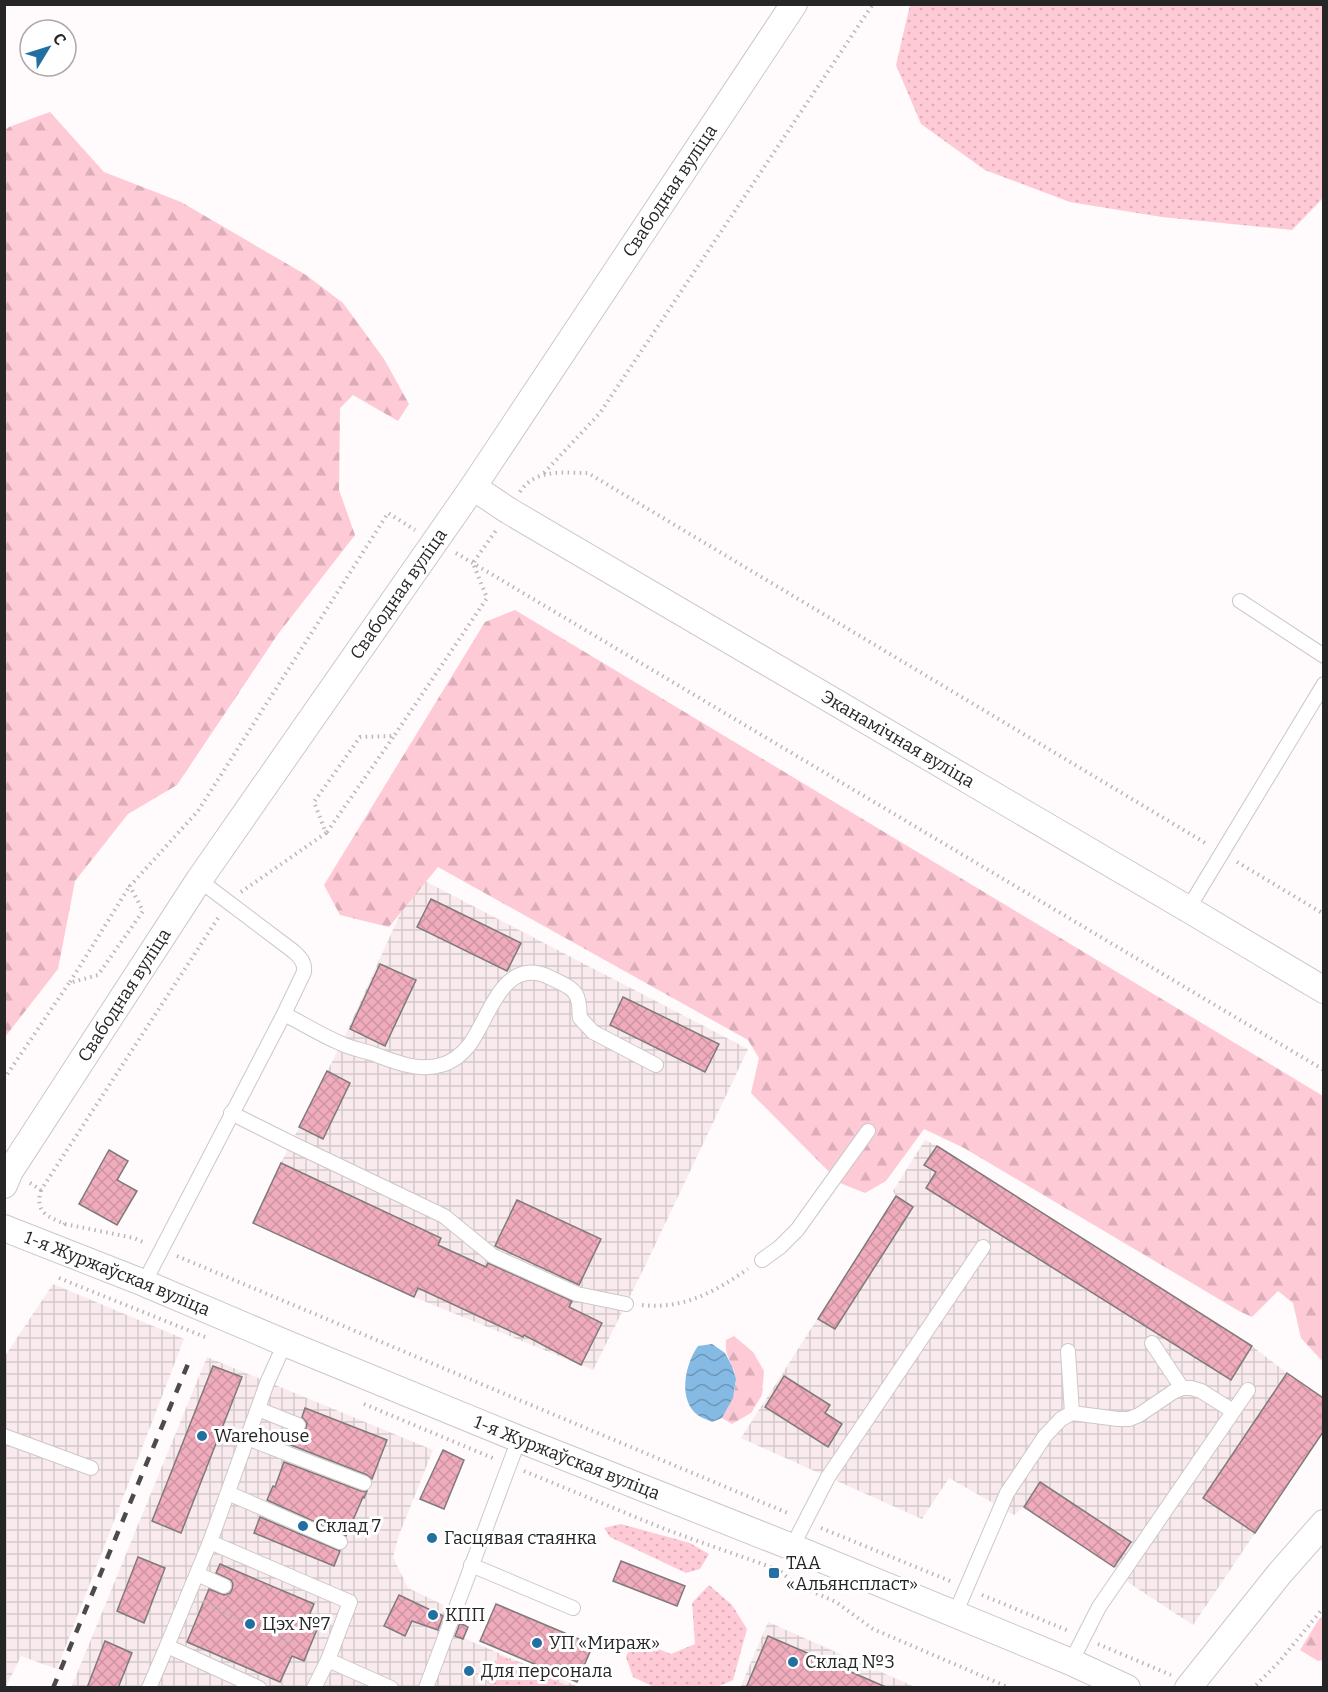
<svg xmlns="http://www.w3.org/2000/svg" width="1328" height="1692" font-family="Bitter,serif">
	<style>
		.industrial { fill: url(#industrial-grid) }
		.grass { fill: url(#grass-dots) }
		.forest { fill: url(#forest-firs) }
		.water { fill: url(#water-waves) }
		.building { fill: url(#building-cross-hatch); stroke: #7f7a7b; stroke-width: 1.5 }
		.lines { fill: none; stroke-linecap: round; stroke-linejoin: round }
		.service-casing { stroke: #cdc8c9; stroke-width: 16 }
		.minor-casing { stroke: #cdc8c9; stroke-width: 28 }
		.path { stroke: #bbb7b8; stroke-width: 4; stroke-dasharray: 1.5 4.5; stroke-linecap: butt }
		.service { stroke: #fff; stroke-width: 14 }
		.minor { stroke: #fff; stroke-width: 26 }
		.rail { stroke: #4c4a4a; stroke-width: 4.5; stroke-dasharray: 10 10; stroke-linecap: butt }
		.poi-dot { fill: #226fa1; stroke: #fff; stroke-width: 2 }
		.labels { text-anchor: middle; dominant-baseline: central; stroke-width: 6; stroke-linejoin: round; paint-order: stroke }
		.street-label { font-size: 18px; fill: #272626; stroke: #fff }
		.poi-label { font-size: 18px; fill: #272626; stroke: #fff; text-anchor: start }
	</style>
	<defs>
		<pattern id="industrial-grid" width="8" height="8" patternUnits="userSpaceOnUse" patternTransform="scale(1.5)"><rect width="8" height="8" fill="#f8eaed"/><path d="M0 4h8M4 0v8" fill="none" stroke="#d5c9cb"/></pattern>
		<pattern id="grass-dots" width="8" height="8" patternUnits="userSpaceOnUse" patternTransform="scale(1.5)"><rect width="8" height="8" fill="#fecad6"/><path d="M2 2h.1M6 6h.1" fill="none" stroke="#daadb8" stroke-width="1.8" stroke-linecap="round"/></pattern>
		<pattern id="forest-firs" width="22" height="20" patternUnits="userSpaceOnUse" patternTransform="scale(1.5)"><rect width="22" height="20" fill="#fecad6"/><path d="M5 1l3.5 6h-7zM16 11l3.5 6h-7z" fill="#daadb8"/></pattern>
		<pattern id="water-waves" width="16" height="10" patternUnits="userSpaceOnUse" patternTransform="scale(1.5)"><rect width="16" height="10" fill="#84bae3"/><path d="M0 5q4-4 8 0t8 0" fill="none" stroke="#6c97b8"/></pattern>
		<pattern id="building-cross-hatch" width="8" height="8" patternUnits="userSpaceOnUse" patternTransform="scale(1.5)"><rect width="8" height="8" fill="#f0acbc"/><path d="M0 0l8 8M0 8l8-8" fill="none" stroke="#ce94a1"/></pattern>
	</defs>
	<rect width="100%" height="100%" fill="#fffafb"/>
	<g class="industrial">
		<path d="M417 877 748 1049 645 1266 593 1370 414 1297 253 1223 281 1163 341 1044Z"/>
		<path d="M925 1140 937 1146 1252 1346 1287 1373 1323 1398V1432L1193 1625 1132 1585 1116 1573 1114 1566 1024 1507 1014 1515 949 1478 922 1519 741 1438 896 1196 893 1191Z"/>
		<path d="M53 1284 184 1339 57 1669 21 1656 6 1687 5 1688V1356Z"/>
		<path d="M207 1357 433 1450 399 1535 393 1557 408 1588 469 1617 461 1637 579 1687 71 1688Z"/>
		<path d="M768 1622 915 1687 740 1688Z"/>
	</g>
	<g class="grass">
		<path d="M910 5H1323V198L1292 230 1162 217 1070 202 985 170 921 124 896 65Z"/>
		<path d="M621 1524 690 1543 709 1554 700 1569 686 1573 610 1537 604 1528Z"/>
		<path d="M709 1585 732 1605 747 1629 733 1680 717 1687 656 1688 633 1677 626 1657 633 1639 671 1654 695 1644 692 1603Z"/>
		<path d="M499 1655 570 1687 496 1688 487 1683Z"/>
	</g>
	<g class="forest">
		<path d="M50 112 104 172 181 202 306 275 343 303 384 359 409 404 398 421 353 395 340 408 339 490 355 535 278 634 177 785 128 814 75 881 58 969 5 1037 4 131 9 127Z"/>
		<path d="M515 610 1323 1096V1362L1301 1338 1293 1303 1278 1291 1252 1317 1239 1311 964 1148 924 1129 886 1181 865 1193 840 1183 751 1093 759 1058 748 1040 438 867 389 927 340 915 324 885 485 622Z"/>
		<path d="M734 1336 753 1352 764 1371 762 1395 751 1413 732 1424 722 1418C731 1402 740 1387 733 1368 728 1356 725 1354 726 1340Z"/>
		<path d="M1323 1616V1660L1318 1661 1300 1650 1319 1619Z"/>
	</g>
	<path class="water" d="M712 1344 725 1353 732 1366 736 1379 733 1398 722 1418 712 1422C708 1420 702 1418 699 1416 677 1401 685 1364 698 1346Z"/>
	<g class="building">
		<path d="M431 899 521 943 507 971 417 927Z"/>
		<path d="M380 964 416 980 385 1046 350 1029Z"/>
		<path d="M623 997 719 1044 705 1072 610 1025Z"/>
		<path d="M327 1071 350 1083 323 1139 299 1127Z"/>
		<path d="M937 1146 1252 1346 1231 1380 926 1188 936 1172 924 1165Z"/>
		<path d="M109 1150 128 1161 117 1180 137 1191 117 1225 79 1204Z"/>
		<path d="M281 1163 441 1238 438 1245 486 1267 488 1263 572 1301 569 1307 602 1323 581 1365 524 1335 523 1337 418 1288 414 1297 253 1223Z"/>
		<path d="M896 1196 913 1207 835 1329 818 1319Z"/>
		<path d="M517 1200 601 1239 579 1285 495 1246Z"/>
		<path d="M213 1366 242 1377 181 1533 152 1521Z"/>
		<path d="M1287 1373 1323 1398V1432L1255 1533 1203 1498Z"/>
		<path d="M784 1376 830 1405 825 1413 842 1424 828 1447 765 1407Z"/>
		<path d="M305 1408 387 1440 372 1479 367 1475 291 1445 295 1434 303 1432 306 1429 307 1423 302 1417Z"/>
		<path d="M443 1450 464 1460 444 1509 420 1499Z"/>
		<path d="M284 1462 361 1491H367L364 1498 363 1497 346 1536 267 1500 273 1486 275 1487Z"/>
		<path d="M1040 1482 1131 1542 1114 1567 1024 1507Z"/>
		<path d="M260 1517 340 1551 334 1566 254 1533Z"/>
		<path d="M138 1557 165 1568 144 1623 117 1611Z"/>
		<path d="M621 1561 685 1586 677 1606 613 1581Z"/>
		<path d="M220 1564 314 1604 306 1623 318 1627 304 1661 292 1656 280 1682 187 1642 209 1589 224 1595 230 1593 232 1589 233 1584 231 1580 216 1573Z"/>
		<path d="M399 1595 443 1616 438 1630 412 1621 405 1636 384 1626Z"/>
		<path d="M496 1604 593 1645 577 1682 480 1641Z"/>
		<path d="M460 1623 468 1627 463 1639 455 1636Z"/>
		<path d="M768 1636 888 1688H746Z"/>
		<path d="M105 1641 132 1653 118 1688H87Z"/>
	</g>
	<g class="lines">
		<defs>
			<g id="service">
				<path d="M1240 601 1324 656"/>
				<path d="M199 880 293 951C300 957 305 962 304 972L284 1014"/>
				<path d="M1188 909 1324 684"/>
				<path d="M231 1113 291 1143 444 1216 493 1256 577 1294 626 1304"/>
				<path d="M762 1260 780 1247 797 1230 868 1131"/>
				<path d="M144 1283 284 1014C302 1023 321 1035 340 1043 350 1048 361 1050 371 1053 393 1061 417 1072 441 1065 453 1062 463 1053 470 1044 490 1016 504 954 551 978 561 983 576 988 578 1000 580 1006 579 1012 580 1018L593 1032 656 1065"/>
				<path d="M1152 1343 1182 1388"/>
				<path d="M1068 1351 1072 1413"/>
				<path d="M258 1409 298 1425"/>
				<path d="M4 1436 91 1468"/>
				<path d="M247 1438 364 1483"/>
				<path d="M228 1493 340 1542"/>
				<path d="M210 1542 350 1602 328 1660 314 1688"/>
				<path d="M792 1547 828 1477 983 1247"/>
				<path d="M471 1565 573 1608"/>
				<path d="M197 1574 224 1586"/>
				<path d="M955 1614 1007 1493 1045 1436 1061 1419 1072 1413 1118 1419H1129L1139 1415 1173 1392 1182 1388H1191L1201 1391 1233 1411"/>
				<path d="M328 1660 391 1688"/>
				<path d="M1071 1662 1099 1607 1248 1390"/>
				<path d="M149 1688 167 1646"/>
				<path d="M259 1688 167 1646 210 1542 267 1383 285 1343"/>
				<path d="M426 1688 519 1439"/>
			</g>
			<g id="minor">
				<path id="s1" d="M473 487 509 511 1188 909 1324 990"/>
				<path id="s2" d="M4 1185 10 1171 199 880 473 487 794 4"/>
				<path id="s3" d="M4 1228 144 1283 285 1343 519 1439 792 1547 1071 1662 1127 1688"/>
				<path d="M1188 1688 1280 1573 1324 1523"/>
			</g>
		</defs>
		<use href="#service" class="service-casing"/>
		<use href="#minor" class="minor-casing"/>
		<g class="path">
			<path d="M544 473 600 413 873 4"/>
			<path d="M520 492C535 468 564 473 588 473L1207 844"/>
			<path d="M456 553 1324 1070"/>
			<path d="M327 832 394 736"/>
			<path d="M1237 862 1324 914"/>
			<path d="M241 892 326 833 314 802 360 737 394 736 487 598 473 563 497 529"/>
			<path d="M70 982 129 887"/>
			<path d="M4 1079 69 983 98 975 143 911 130 886 198 811 388 513 415 530"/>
			<path d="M30 1183 41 1190 220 915"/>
			<path d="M41 1190C35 1212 46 1216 65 1224L64 1225"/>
			<path d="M65 1224 134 1238 145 1243"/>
			<path d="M177 1256 790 1514"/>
			<path d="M59 1278 205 1337"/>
			<path d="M642 1305C683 1310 716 1291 748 1269"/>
			<path d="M364 1404 495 1459"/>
			<path d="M524 1471 667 1530 779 1570 795 1584 836 1602 873 1629 1010 1688"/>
			<path d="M821 1528 950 1581"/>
			<path d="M982 1595 1069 1631"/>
			<path d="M203 1601 252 1626 294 1644"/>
			<path d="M1098 1644 1171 1675"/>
			<path d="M1251 1688 1256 1685 1279 1662 1324 1607"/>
		</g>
		<use href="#service" class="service"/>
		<use href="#minor" class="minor"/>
		<path class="rail" d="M53 1688 188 1364"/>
	</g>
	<g class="poi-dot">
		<circle cx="202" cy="1436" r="6"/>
		<circle cx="303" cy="1526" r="6"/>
		<circle cx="432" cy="1538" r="6"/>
		<rect x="768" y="1567" width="12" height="12" rx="3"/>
		<circle cx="433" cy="1615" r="6"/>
		<circle cx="250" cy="1624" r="6"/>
		<circle cx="537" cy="1643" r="6"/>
		<circle cx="793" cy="1662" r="6"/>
		<circle cx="469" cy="1671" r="6"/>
	</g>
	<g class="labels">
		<g class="street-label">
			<text stroke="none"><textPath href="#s2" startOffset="1197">Свабодная вуліца</textPath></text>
			<text stroke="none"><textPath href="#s2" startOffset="711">Свабодная вуліца</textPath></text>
			<text stroke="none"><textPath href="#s1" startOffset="494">Эканамічная вуліца</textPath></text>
			<text stroke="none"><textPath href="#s2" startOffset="225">Свабодная вуліца</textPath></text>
			<text stroke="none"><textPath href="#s3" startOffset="122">1-я Журжаўская вуліца</textPath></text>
			<text stroke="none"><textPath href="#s3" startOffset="608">1-я Журжаўская вуліца</textPath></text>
		</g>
		<g class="poi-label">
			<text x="214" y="1436">Warehouse</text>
			<text x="315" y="1526">Склад 7</text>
			<text x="444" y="1538">Гасцявая стаянка</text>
			<text x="786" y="1563">ТАА<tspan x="786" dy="21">«Альянспласт»</tspan></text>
			<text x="445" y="1615">КПП</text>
			<text x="262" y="1624">Цэх №7</text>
			<text x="549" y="1643">УП «Мираж»</text>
			<text x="805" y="1662">Склад №3</text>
			<text x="481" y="1671">Для персонала</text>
		</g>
	</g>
	<rect width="1328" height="1692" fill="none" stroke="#272626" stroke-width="12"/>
	<g transform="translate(48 48) rotate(52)"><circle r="28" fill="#ffffff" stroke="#a9a8a8" stroke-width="1.5"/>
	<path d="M0-4.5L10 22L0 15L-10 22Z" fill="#226fa1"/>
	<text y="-9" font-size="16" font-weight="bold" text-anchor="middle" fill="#272626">С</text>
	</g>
</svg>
